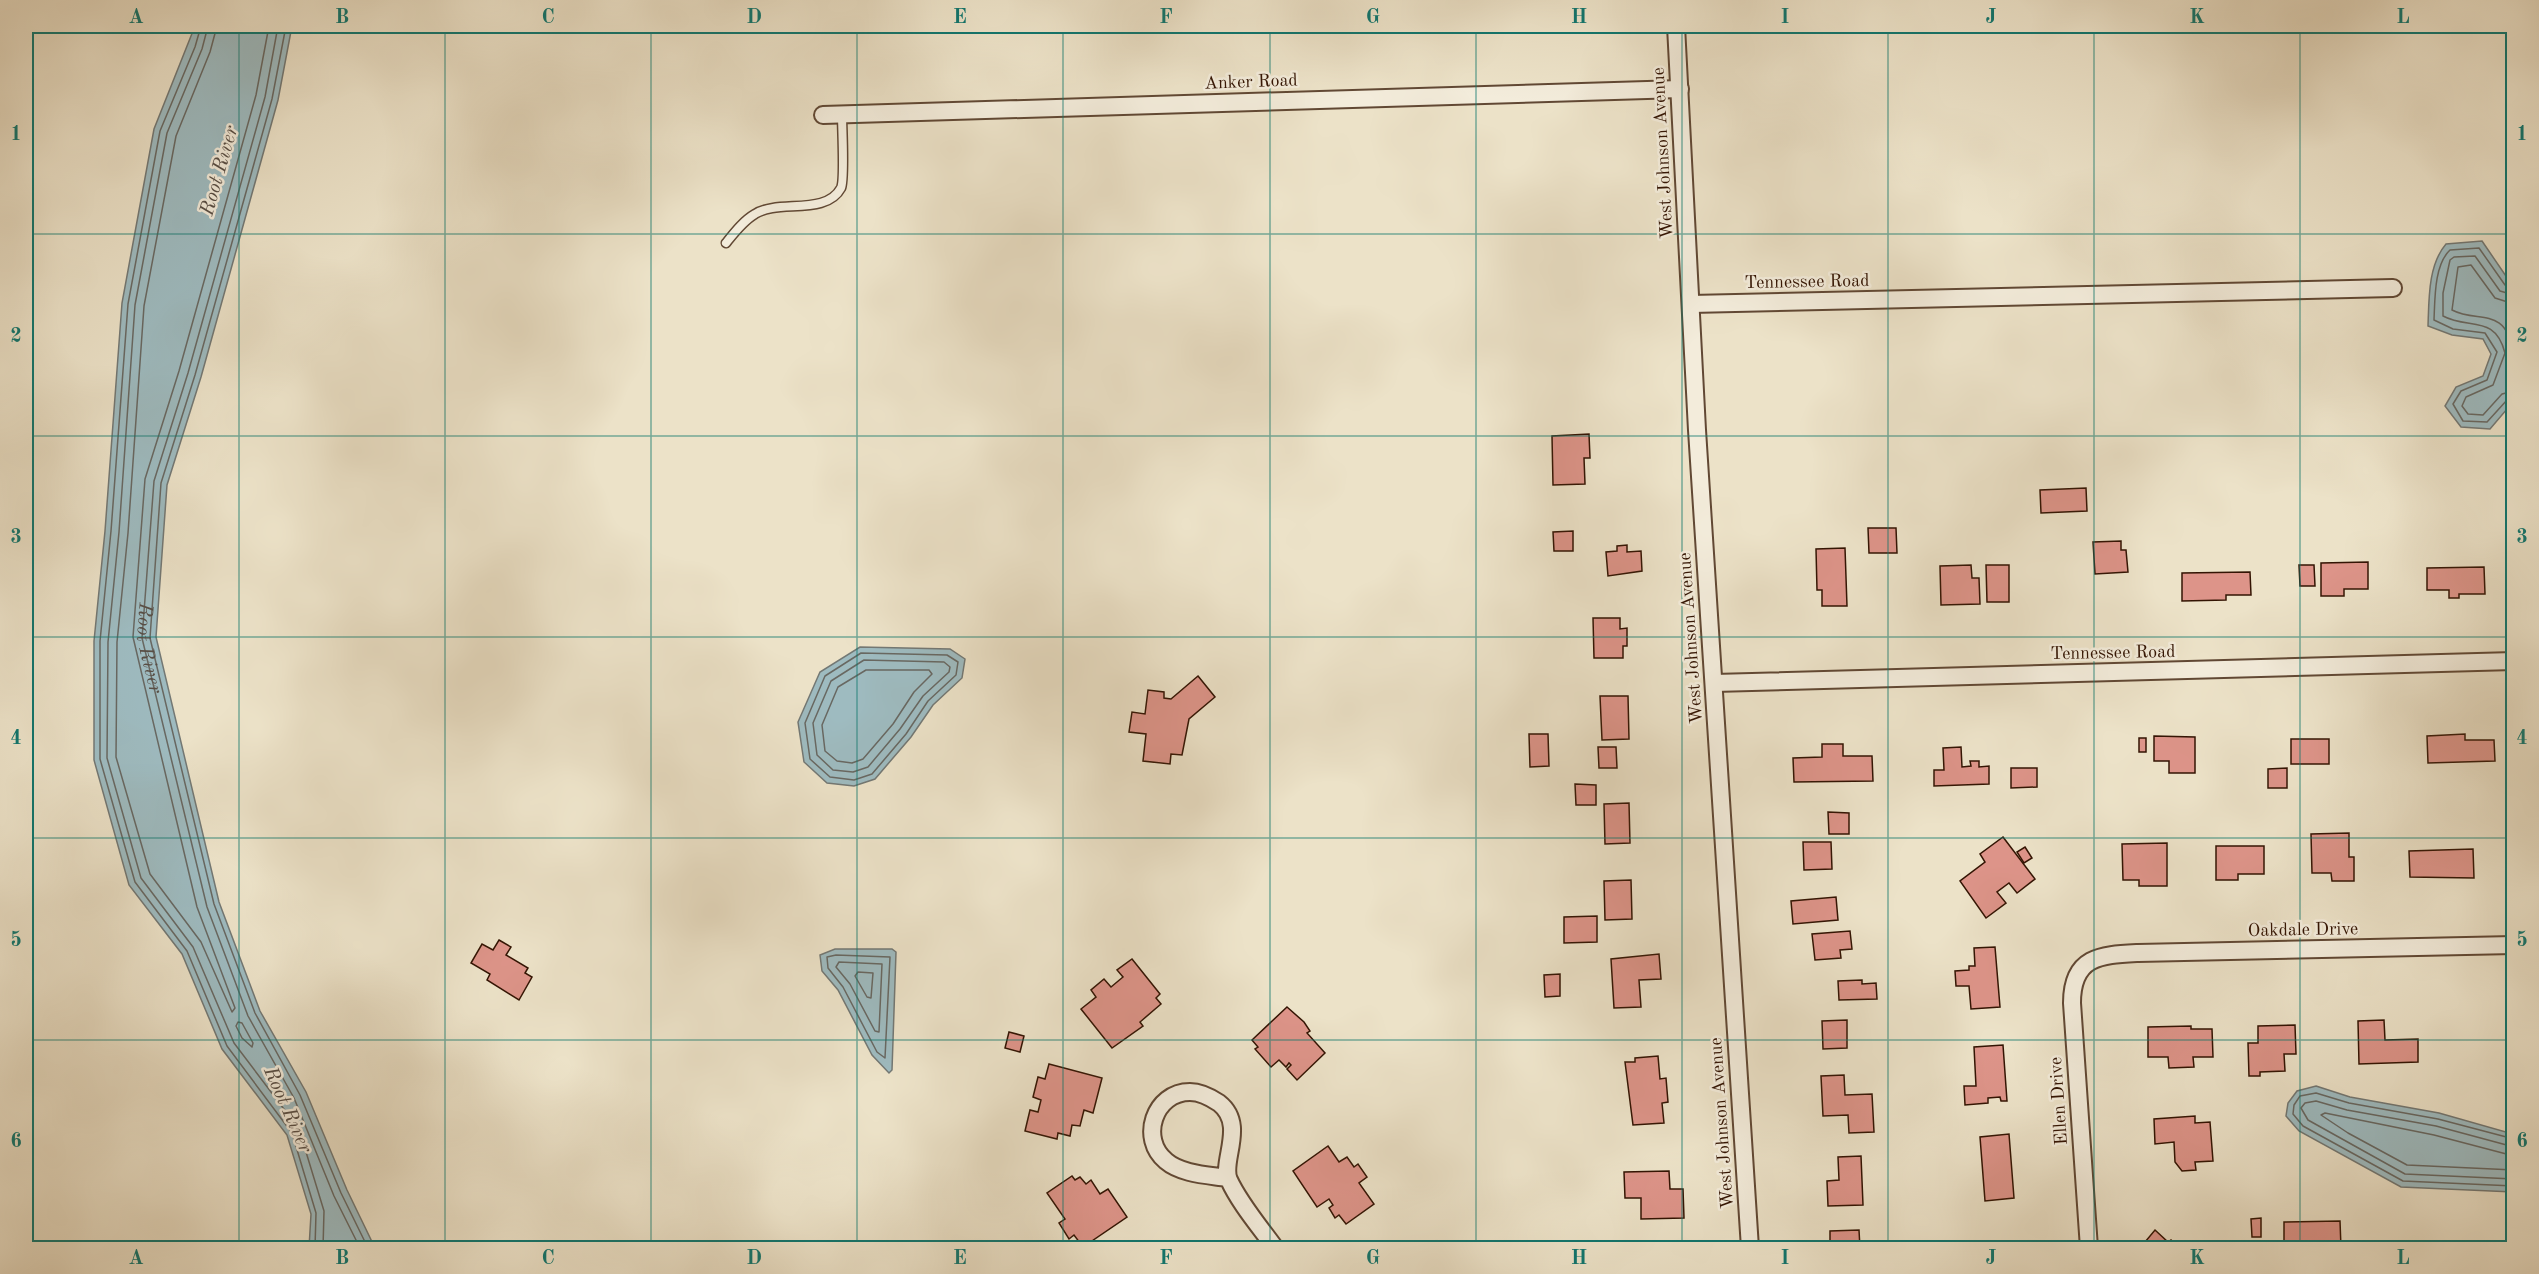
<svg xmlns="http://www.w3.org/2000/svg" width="2539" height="1274" font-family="'Old Standard TT',serif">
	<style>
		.water { fill: #9ebbc0; stroke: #737874; stroke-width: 1.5 }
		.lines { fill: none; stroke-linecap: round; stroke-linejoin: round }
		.shore { stroke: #686862; stroke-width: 1.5 }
		.building { fill: #dd9489; stroke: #331403; stroke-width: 1.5 }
		.service-casing { stroke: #614834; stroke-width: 11 }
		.minor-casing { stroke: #614834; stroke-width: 20 }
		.service { stroke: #f3ecdb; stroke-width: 8 }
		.minor { stroke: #f3ecdb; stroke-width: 16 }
		.grid { fill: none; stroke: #0f766e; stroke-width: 1.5; stroke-opacity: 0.55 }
		.labels { text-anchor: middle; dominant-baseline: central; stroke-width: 5; stroke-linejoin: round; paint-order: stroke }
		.street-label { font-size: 18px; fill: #331403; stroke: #f3ecdb }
		.water-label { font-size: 20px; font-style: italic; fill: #584e45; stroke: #f3ecdb }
		.neatline { fill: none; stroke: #0f766e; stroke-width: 2 }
		.grid-label { font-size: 20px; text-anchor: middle; font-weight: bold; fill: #0f766e }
	</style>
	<rect width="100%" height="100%" fill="#ece2c8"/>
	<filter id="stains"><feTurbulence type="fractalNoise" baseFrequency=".00333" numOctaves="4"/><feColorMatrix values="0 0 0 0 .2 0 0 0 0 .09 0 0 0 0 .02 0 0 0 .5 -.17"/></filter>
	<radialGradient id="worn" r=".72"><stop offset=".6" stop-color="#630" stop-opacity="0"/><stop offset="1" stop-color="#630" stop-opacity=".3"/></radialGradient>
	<g class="water">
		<path d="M195 26H292L278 100 201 377 167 485 156 637 219 902 260 1011 306 1092 347 1190 375 1248H309L311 1214 287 1135 222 1049 182 954 129 885 94 760V641L105 531 122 303 154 129Z"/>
		<path d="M2482 241 2510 282 2514 280 2513 402 2490 429 2461 427 2445 406 2456 387 2483 376 2491 354 2483 339 2452 335 2428 326C2429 299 2428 265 2446 244Z"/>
		<path d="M860 647 950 649 965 659 962 678 933 705 911 737 875 779 854 786 827 783 804 762 798 722 820 672Z"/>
		<path d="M835 949H892L896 952 892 1070 889 1073 872 1055 838 990 822 971 820 955Z"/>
		<path d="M2316 1086 2350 1097 2439 1113 2513 1134V1192L2401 1187 2299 1131 2286 1116 2288 1103 2297 1091Z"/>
	</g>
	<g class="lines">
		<g class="shore">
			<path d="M201 26 195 47 160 131 128 304 111 531 100 641V759L135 882 187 951 227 1046 292 1133 316 1213 315 1248"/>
			<path d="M208 26 202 49 167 133 135 305 119 532 108 642 107 758 141 878 193 947 234 1043 299 1129 324 1211 323 1248"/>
			<path d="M217 26 210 52 176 136 144 306 128 533 117 642 116 757 150 874 201 942 232 1012 235 1008 197 907 133 637 145 479 179 371 256 95 269 26"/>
			<path id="s1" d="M278 26 265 97 188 373 154 481 142 638 207 907 248 1016 294 1098 334 1196 360 1248"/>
			<path d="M286 26 272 99 195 375 161 483 150 638 214 904 255 1013 300 1095 341 1193 368 1248"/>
			<path d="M2514 287 2505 285 2479 248 2450 250C2434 265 2435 299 2434 320L2453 329 2485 333 2497 352 2487 380 2461 391 2453 404 2463 421 2487 422 2507 400 2514 398"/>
			<path d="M2514 295 2500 291 2475 256 2454 257 2450 260 2443 293V316C2469 330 2495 314 2505 353L2493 385 2466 397 2462 406 2468 414 2483 415 2502 394 2514 391"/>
			<path d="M2514 304 2495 298 2471 265 2458 267 2452 310C2479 324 2504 305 2514 352"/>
			<path d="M861 653 947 655 958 662 956 675 928 701 906 734 872 774 854 780 830 777 810 759 805 723 825 676Z"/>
			<path d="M864 660 944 662 950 667 949 672 923 696 900 729 868 767 853 772 833 770 817 755 813 723 831 681Z"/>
			<path d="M866 670H929L932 674 914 692 893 724 863 759 852 763 837 761 825 751 822 725 838 687Z"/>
			<path d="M836 955 890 957 885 1058 877 1052 843 987 828 968 827 957Z"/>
			<path d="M839 962 882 964 879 1032 875 1031 850 984 836 967Z"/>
			<path d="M858 972 873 973 871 998 867 997 855 976Z"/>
			<path d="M238 1022 242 1023 253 1043 252 1047 242 1038 236 1026Z"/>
			<path d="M2514 1139 2438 1119 2349 1103 2316 1093 2300 1096 2294 1105 2293 1114 2303 1126 2403 1181 2514 1186"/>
			<path d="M2514 1147 2436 1126 2347 1110 2316 1101 2305 1103 2301 1108 2308 1120 2405 1174 2514 1179"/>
			<path d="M2514 1156 2434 1135 2325 1113 2321 1115 2348 1133 2407 1165 2514 1170"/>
		</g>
	</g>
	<g class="building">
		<path d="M1589 434 1590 458H1584L1585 484 1553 485 1552 436Z"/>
		<path d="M2086 488 2087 511 2041 513 2040 490Z"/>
		<path d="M1868 528H1896L1897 553H1869Z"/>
		<path d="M1573 531V551H1554L1553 532Z"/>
		<path d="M2121 541V550H2126L2128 572 2095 574 2093 542Z"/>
		<path d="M1627 545V552L1641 551 1642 571 1608 576 1606 552 1617 551V546Z"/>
		<path d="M1845 548 1847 606H1822V590H1817L1816 549Z"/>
		<path d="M2368 562V589H2344V596H2321V563Z"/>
		<path d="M1971 565 1972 578H1979L1980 604 1941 605 1940 566Z"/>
		<path d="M1986 565H2009V602H1987Z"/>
		<path d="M2299 565H2314L2315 586H2300Z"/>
		<path d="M2484 567 2485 594H2459V598H2449V590H2427V568Z"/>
		<path d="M2250 572 2251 595H2226V600L2182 601V573Z"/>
		<path d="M1593 618H1620V629L1627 628V646H1623V658H1594Z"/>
		<path d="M1198 676 1215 697 1189 719 1182 755 1171 754 1170 764 1143 761 1146 734 1129 732 1132 712 1145 714 1148 690 1164 692V698L1171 699Z"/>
		<path d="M1600 696H1628L1629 739 1602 740Z"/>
		<path d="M1529 734H1548L1549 766 1530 767Z"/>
		<path d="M2465 734V740H2494L2495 761 2428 763 2427 736Z"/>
		<path d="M2154 736 2195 737V773H2169V761H2154Z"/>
		<rect x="2139" y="738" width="7" height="14"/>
		<rect x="2291" y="739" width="38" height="25"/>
		<path d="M1822 744H1843V756H1872L1873 781 1794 782 1793 758 1822 757Z"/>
		<path d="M1598 747H1616L1617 768H1599Z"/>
		<path d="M1961 747 1962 767 1971 766 1970 761H1979V767L1989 766V784L1934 786V770H1944L1943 748Z"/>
		<path d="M2011 768H2037V787L2011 788Z"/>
		<path d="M2287 768V788H2268V769Z"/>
		<path d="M1575 784 1596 785V805H1576Z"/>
		<path d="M1629 803 1630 843 1605 844 1604 804Z"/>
		<path d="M1828 812 1849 813V834H1829Z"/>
		<path d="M2349 833V857H2354V881H2332L2331 873H2312L2311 834Z"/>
		<path d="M2003 837 2035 879 2017 893 2009 883 1997 892 2006 903 1986 918 1960 881 1985 862 1980 854Z"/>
		<path d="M1803 842H1831L1832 869 1804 870Z"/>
		<path d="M2167 843V886H2139V880H2123L2122 844Z"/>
		<path d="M2216 846H2264V874H2238V880H2216Z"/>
		<path d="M2025 847 2032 858 2024 863 2017 852Z"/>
		<path d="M2473 849 2474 878 2410 877 2409 851Z"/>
		<path d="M1631 880 1632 919 1605 920 1604 881Z"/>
		<path d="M1836 897 1838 920 1793 924 1791 901Z"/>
		<path d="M1597 916V942L1564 943V917Z"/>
		<path d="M1850 931 1852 949 1840 950 1841 958 1815 960 1812 934Z"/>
		<path d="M499 940 511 947 506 955 528 968 525 973 532 977 519 1000 487 980 490 974 471 963 482 944 493 950Z"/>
		<path d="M1995 947 2000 1007 1971 1009 1969 986H1956L1955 971 1969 970V966H1975L1974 948Z"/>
		<path d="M1659 954 1661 979 1639 980 1641 1007 1614 1008 1611 959Z"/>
		<path d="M1132 959 1160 994 1156 998 1161 1004 1140 1022 1143 1026 1112 1048 1081 1009 1096 997 1091 990 1104 979 1111 987 1123 977 1117 970Z"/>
		<path d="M1560 974V996L1545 997 1544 975Z"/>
		<path d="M1862 980V984L1876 983 1877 999 1839 1000 1838 981Z"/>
		<path d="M1287 1007 1304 1022 1310 1031 1307 1033 1325 1053 1297 1080 1287 1069 1291 1065 1289 1063 1286 1067 1279 1060 1271 1067 1255 1049 1258 1047 1252 1040Z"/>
		<path d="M1847 1020V1048L1823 1049 1822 1021Z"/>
		<path d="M2384 1020 2385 1040 2418 1039V1062L2359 1064 2358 1021Z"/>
		<path d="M2295 1025 2296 1054H2284L2285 1071 2260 1072V1076H2249L2248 1043H2258V1026Z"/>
		<path d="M2191 1026V1029H2212L2213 1057H2193L2194 1067 2169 1068 2168 1057H2148V1027Z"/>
		<path d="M1009 1032 1024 1036 1020 1052 1005 1048Z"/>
		<path d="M2003 1045 2007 1101H2001L2000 1097 1988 1098V1103L1965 1105 1964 1086H1976L1974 1047Z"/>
		<path d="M1658 1056 1660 1079 1666 1078 1668 1102 1662 1103 1664 1123 1633 1125 1625 1062H1635V1058Z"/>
		<path d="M1049 1064 1102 1078 1093 1113 1084 1110 1080 1126 1072 1125 1070 1136 1058 1133 1057 1139 1025 1131 1030 1110 1038 1112 1041 1100 1033 1097 1038 1077 1045 1079Z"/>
		<path d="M1844 1075 1845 1095 1872 1094 1874 1132 1849 1133 1848 1115 1823 1116 1821 1076Z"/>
		<path d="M2195 1116V1123L2210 1122 2213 1161 2195 1162 2196 1170 2182 1171 2175 1162 2174 1142 2155 1144 2154 1119Z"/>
		<path d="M2009 1134 2014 1198 1985 1201 1980 1137Z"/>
		<path d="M1328 1146 1339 1162 1347 1157 1354 1167 1358 1164 1367 1177 1359 1183 1374 1204 1346 1224 1339 1215 1335 1218 1329 1208 1333 1205 1329 1199 1317 1207 1293 1171Z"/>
		<path d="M1861 1156 1863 1205 1828 1206 1827 1181 1839 1180 1838 1157Z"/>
		<path d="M1669 1171 1670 1189H1683L1684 1218 1641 1219V1198H1625L1624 1172Z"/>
		<path d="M1072 1176 1075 1180 1080 1177 1086 1184 1091 1180 1100 1194 1108 1189 1127 1217 1083 1247 1074 1235 1069 1239 1059 1223 1065 1219 1047 1193Z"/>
		<path d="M2261 1218V1237H2252L2251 1219Z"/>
		<path d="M2340 1221 2341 1248H2284V1222Z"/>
		<path d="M1859 1230 1860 1248H1830V1231Z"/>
		<path d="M2155 1230 2168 1242 2171 1240 2180 1248H2140Z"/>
	</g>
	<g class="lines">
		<defs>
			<path id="service" d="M726 243C734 233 743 221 755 214 778 199 826 216 841 188 845 180 842 128 842 115"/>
			<g id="minor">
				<path d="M1676 26 1697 430 1750 1248"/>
				<path d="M823 115 1680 89"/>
				<path d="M1691 304 2393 288"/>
				<path d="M1714 683 2514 661"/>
				<path d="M1227 1178C1208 1175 1181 1174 1166 1161 1139 1139 1154 1092 1190 1092 1200 1092 1210 1097 1219 1103 1247 1125 1220 1162 1229 1180 1240 1204 1260 1227 1275 1248"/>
				<path d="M2089 1248 2072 1003C2072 956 2101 955 2138 953L2514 945"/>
			</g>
		</defs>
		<use href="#service" class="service-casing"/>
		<use href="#minor" class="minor-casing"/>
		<use href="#service" class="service"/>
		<use href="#minor" class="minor"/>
	</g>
	<path class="grid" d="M239 26V1248M445 26V1248M651 26V1248M857 26V1248M1063 26V1248M1270 26V1248M1476 26V1248M1682 26V1248M1888 26V1248M2094 26V1248M2300 26V1248M26 234H2514M26 436H2514M26 637H2514M26 838H2514M26 1040H2514"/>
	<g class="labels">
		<g class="street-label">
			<text transform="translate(1251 82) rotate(-2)">Anker Road</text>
			<text transform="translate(1663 153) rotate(-93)">West Johnson Avenue</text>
			<text transform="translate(1807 282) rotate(-1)">Tennessee Road</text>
			<text transform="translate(1691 638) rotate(-94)">West Johnson Avenue</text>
			<text transform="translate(2113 653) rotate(-1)">Tennessee Road</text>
			<text transform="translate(2303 930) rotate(-1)">Oakdale Drive</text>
			<text transform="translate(2059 1101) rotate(-94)">Ellen Drive</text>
			<text transform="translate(1722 1123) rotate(-94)">West Johnson Avenue</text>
		</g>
		<g class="water-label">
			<text transform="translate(220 171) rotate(-74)">Root River</text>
			<text stroke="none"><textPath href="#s1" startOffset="640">Root River</textPath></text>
			<text transform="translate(287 1110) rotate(66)">Root River</text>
		</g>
	</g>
	<rect width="2539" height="1274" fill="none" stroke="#ece2c8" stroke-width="66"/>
	<rect x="33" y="33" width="2473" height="1208" class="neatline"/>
	<g class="grid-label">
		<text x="136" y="23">A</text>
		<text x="342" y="23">B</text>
		<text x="548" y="23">C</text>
		<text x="754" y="23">D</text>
		<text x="960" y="23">E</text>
		<text x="1166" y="23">F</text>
		<text x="1373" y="23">G</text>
		<text x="1579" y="23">H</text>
		<text x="1785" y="23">I</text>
		<text x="1991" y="23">J</text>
		<text x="2197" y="23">K</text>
		<text x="2403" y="23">L</text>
		<text x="16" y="140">1</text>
		<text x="2522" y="140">1</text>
		<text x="16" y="342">2</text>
		<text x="2522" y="342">2</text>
		<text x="16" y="543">3</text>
		<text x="2522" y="543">3</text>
		<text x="16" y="744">4</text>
		<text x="2522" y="744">4</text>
		<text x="16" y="946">5</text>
		<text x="2522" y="946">5</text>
		<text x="16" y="1147">6</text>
		<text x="2522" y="1147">6</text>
		<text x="136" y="1264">A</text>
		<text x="342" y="1264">B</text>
		<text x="548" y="1264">C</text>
		<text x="754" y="1264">D</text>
		<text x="960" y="1264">E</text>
		<text x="1166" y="1264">F</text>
		<text x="1373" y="1264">G</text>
		<text x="1579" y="1264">H</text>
		<text x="1785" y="1264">I</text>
		<text x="1991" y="1264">J</text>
		<text x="2197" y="1264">K</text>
		<text x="2403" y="1264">L</text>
	</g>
	<rect width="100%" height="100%" filter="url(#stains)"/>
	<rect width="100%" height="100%" fill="url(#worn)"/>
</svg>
